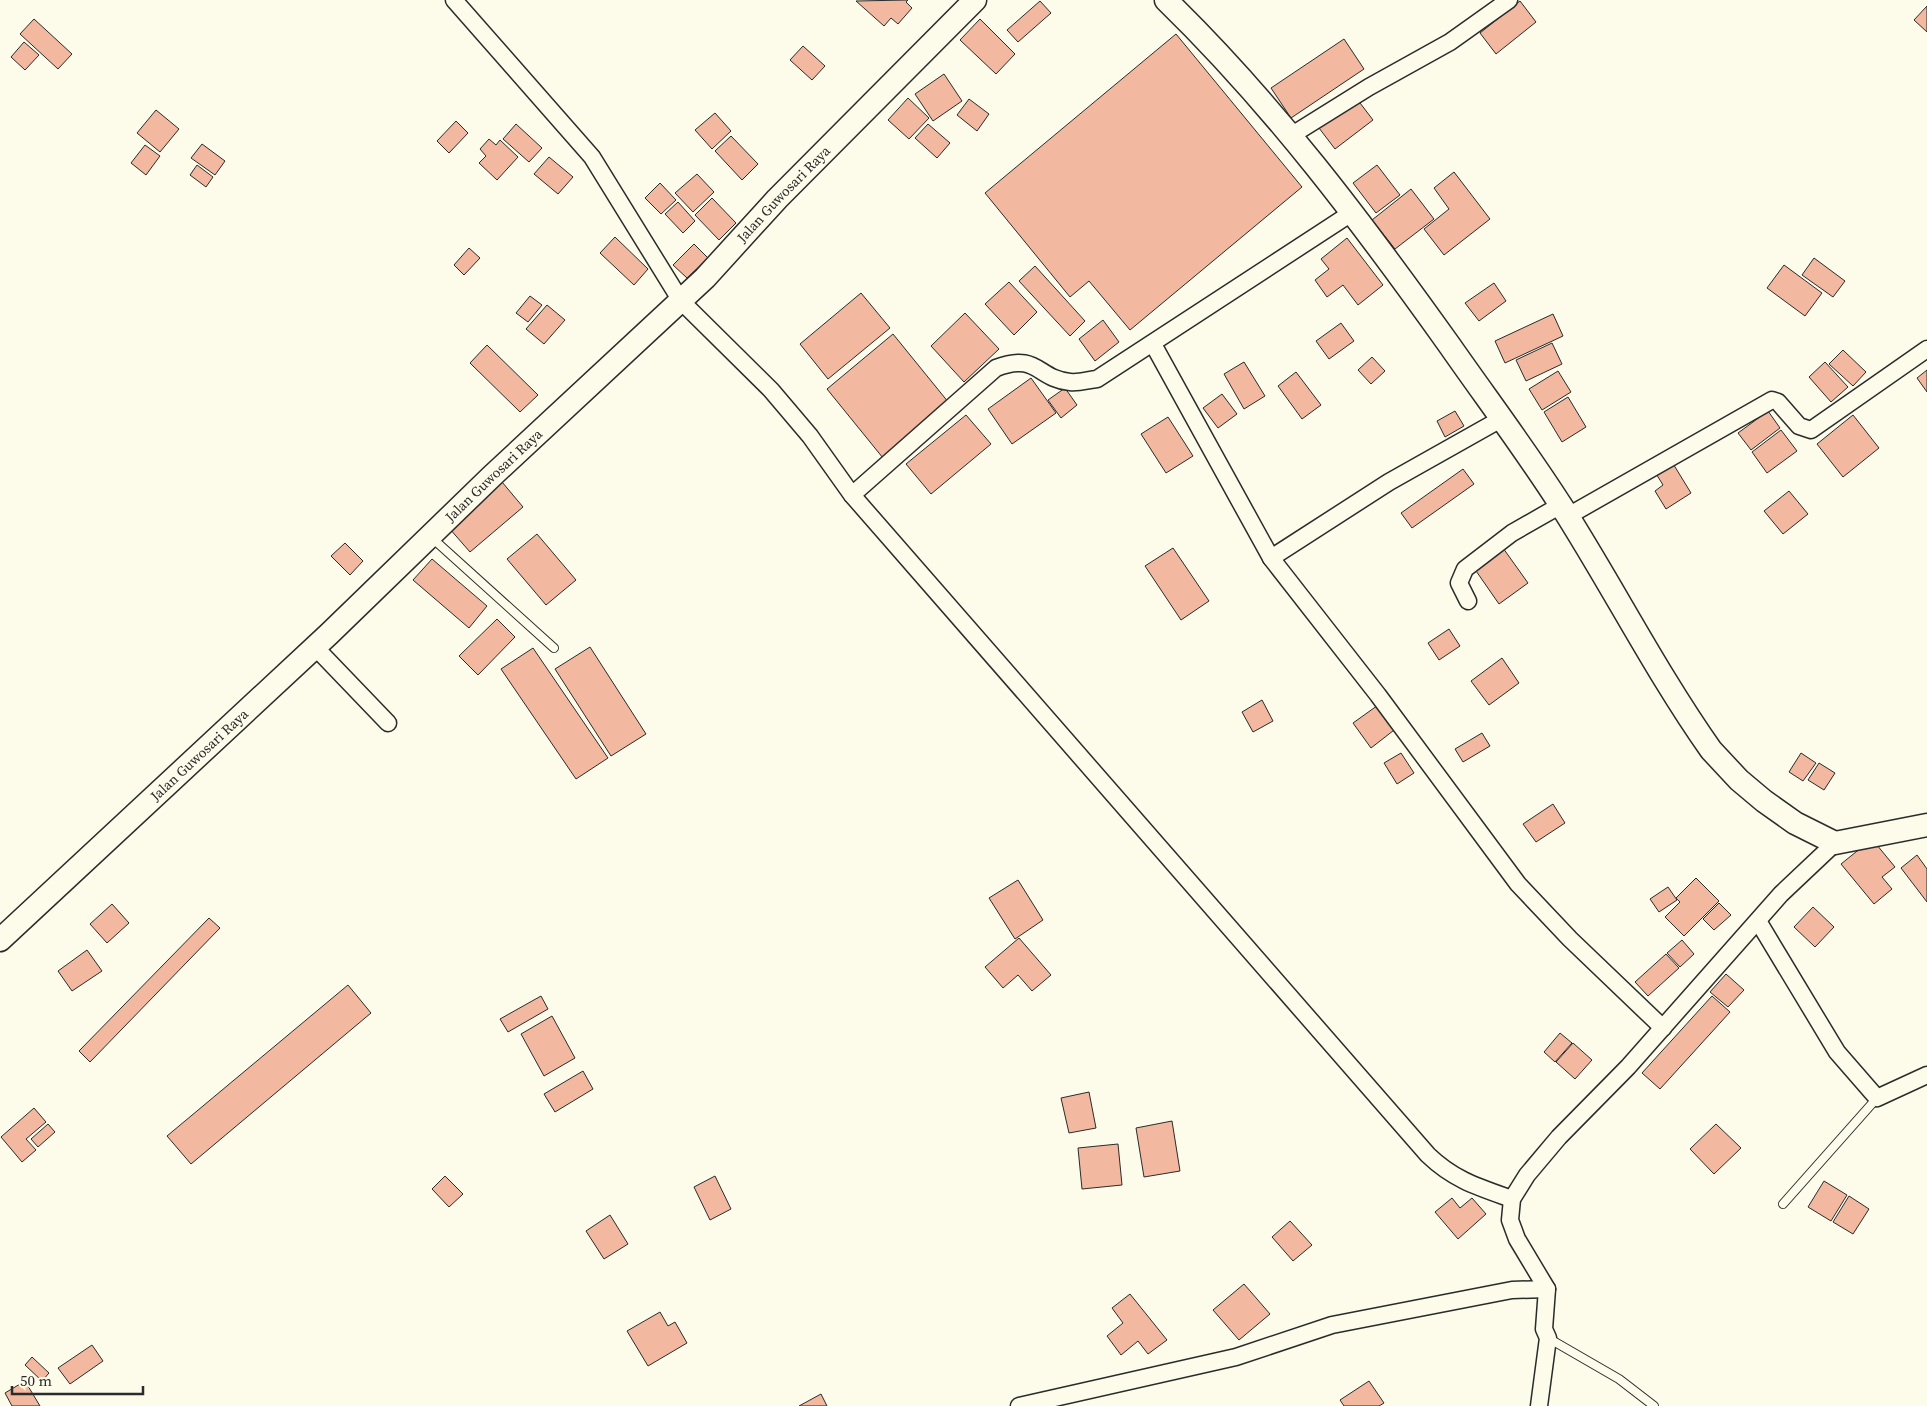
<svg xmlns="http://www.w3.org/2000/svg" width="1927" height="1406" font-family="'Source Serif 4',serif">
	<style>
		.building { fill: #f2b8a0; stroke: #2b2b2b }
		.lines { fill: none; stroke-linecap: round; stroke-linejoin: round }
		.lane-casing { stroke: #2b2b2b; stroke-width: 10 }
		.street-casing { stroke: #2b2b2b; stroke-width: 19 }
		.secondary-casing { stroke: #2b2b2b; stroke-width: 25 }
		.lane { stroke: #fdfbea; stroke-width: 8 }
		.street { stroke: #fdfbea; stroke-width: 16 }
		.secondary { stroke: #fdfbea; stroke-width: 22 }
		.labels { text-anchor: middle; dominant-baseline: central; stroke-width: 4; stroke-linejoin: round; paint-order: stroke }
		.street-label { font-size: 14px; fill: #2b2b2b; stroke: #fdfbea }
	</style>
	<rect width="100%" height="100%" fill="#fdfbea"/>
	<g class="building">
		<path d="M908 0 906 2 912 8 898 24 891 18 884 26 856 1Z"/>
		<path d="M1040 1 1051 13 1018 42 1007 30Z"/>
		<path d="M1520 1 1536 22 1496 54 1480 33Z"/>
		<path d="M1927 6V32L1914 20Z"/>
		<path d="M34 19 72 54 58 69 20 34Z"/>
		<path d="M980 19 1015 54 996 74 960 40Z"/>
		<path d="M1176 34 1302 187 1130 330 1089 281 1070 297 985 193Z"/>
		<path d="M1344 39 1364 69 1291 118 1271 88Z"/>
		<path d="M24 42 39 55 25 70 11 57Z"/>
		<path d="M803 46 825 66 812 80 790 60Z"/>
		<path d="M944 74 962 101 933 121 915 94Z"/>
		<path d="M908 98 929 118 909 139 888 120Z"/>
		<path d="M969 99 989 114 977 131 957 115Z"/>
		<path d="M1357 99 1373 120 1335 149 1319 128Z"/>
		<path d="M156 110 179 129 160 152 137 133Z"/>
		<path d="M715 113 731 131 712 149 695 130Z"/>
		<path d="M456 121 468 133 449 153 437 141Z"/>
		<path d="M516 124 542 148 529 162 503 139Z"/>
		<path d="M928 124 950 143 937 158 915 138Z"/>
		<path d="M731 136 758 164 742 180 715 151Z"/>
		<path d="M489 139 496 145 500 140 518 157 497 180 479 163 486 156 480 149Z"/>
		<path d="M202 144 225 161 215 175 191 158Z"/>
		<path d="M145 145 160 156 146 175 131 163Z"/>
		<path d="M549 157 573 177 558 194 534 174Z"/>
		<path d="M197 165 213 177 206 187 190 175Z"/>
		<path d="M1377 165 1400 195 1376 213 1353 183Z"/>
		<path d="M1454 172 1490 219 1444 255 1424 229 1449 209 1434 188Z"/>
		<path d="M697 174 714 192 693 212 675 193Z"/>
		<path d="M660 183 676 200 661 214 645 198Z"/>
		<path d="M1411 189 1434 219 1395 249 1372 220Z"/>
		<path d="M712 198 736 223 719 240 695 215Z"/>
		<path d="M678 202 695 221 683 233 665 214Z"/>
		<path d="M615 237 648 269 634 285 600 253Z"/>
		<path d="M1347 238 1383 285 1358 305 1343 285 1327 297 1315 280 1329 269 1321 259Z"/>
		<path d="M694 244 708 258 687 278 673 265Z"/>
		<path d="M469 248 480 258 464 275 454 265Z"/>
		<path d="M1814 258 1845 281 1833 297 1802 275Z"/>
		<path d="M1784 265 1822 293 1805 316 1767 288Z"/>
		<path d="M1035 266 1085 321 1070 336 1019 281Z"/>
		<path d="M1009 282 1037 312 1014 335 985 304Z"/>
		<path d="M1494 283 1506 301 1479 321 1465 303Z"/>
		<path d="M861 293 890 328 828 379 800 344Z"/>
		<path d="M530 296 542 305 528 322 516 313Z"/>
		<path d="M547 305 565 320 544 344 526 329Z"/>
		<path d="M965 313 999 349 964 382 931 346Z"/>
		<path d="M1553 314 1563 336 1505 363 1495 341Z"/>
		<path d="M1103 320 1119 342 1095 361 1079 339Z"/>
		<path d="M1341 323 1354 341 1329 359 1316 341Z"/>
		<path d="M893 334 949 403 883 458 827 389Z"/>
		<path d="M1552 343 1562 364 1526 381 1516 360Z"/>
		<path d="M487 345 538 395 520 412 470 363Z"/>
		<path d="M1843 350 1866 372 1853 386 1829 364Z"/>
		<path d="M1372 357 1385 371 1371 384 1358 370Z"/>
		<path d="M1244 362 1265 396 1244 409 1224 374Z"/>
		<path d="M1825 362 1848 387 1831 402 1809 377Z"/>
		<path d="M1927 370V392L1917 378Z"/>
		<path d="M1558 371 1571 392 1542 410 1529 389Z"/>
		<path d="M1296 372 1321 405 1302 419 1278 386Z"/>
		<path d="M1031 378 1056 413 1012 444 988 409Z"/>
		<path d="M1065 388 1077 405 1061 418 1048 400Z"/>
		<path d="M1222 394 1237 414 1218 428 1203 408Z"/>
		<path d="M1568 397 1586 427 1562 442 1544 412Z"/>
		<path d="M1455 411 1464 426 1445 437 1437 421Z"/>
		<path d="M1768 411 1780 428 1751 450 1738 433Z"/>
		<path d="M966 415 991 444 931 494 906 464Z"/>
		<path d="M1853 415 1879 448 1843 477 1817 444Z"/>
		<path d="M1168 417 1193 456 1166 473 1141 434Z"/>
		<path d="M1781 430 1797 451 1767 473 1752 452Z"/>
		<path d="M1672 462 1691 493 1666 509 1655 491 1663 485 1655 472Z"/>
		<path d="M1463 469 1474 484 1412 528 1401 513Z"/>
		<path d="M502 482 523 507 470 552 449 528Z"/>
		<path d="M1789 491 1808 514 1783 534 1764 511Z"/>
		<path d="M537 534 576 580 546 605 507 559Z"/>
		<path d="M345 543 363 561 350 575 331 556Z"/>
		<path d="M1173 548 1209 601 1181 620 1145 566Z"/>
		<path d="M1503 548 1528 583 1499 604 1474 568Z"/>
		<path d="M432 559 487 606 469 628 413 580Z"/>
		<path d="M497 619 515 637 478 675 459 656Z"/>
		<path d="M1449 629 1460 646 1439 660 1428 643Z"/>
		<path d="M590 647 646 734 611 756 555 669Z"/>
		<path d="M533 648 608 758 576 779 501 669Z"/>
		<path d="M1502 658 1519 683 1489 705 1471 681Z"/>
		<path d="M1262 700 1273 721 1253 732 1242 712Z"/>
		<path d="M1381 703 1398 727 1371 748 1353 723Z"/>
		<path d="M1482 733 1490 746 1463 762 1455 749Z"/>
		<path d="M1401 753 1414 773 1397 784 1384 763Z"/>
		<path d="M1801 753 1816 763 1803 781 1789 772Z"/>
		<path d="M1819 763 1835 773 1824 790 1808 780Z"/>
		<path d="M1553 804 1565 823 1536 842 1523 824Z"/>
		<path d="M1872 839 1895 867 1882 877 1892 889 1874 904 1841 864Z"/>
		<path d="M1917 855 1927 869V902L1901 868Z"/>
		<path d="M1696 878 1719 901 1684 936 1665 917 1680 902 1676 898Z"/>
		<path d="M1018 880 1043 920 1015 939 989 898Z"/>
		<path d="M1668 887 1677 900 1659 912 1650 899Z"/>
		<path d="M1719 903 1731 915 1714 930 1703 919Z"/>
		<path d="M112 904 129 923 107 943 90 924Z"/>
		<path d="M1813 907 1834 927 1815 947 1794 927Z"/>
		<path d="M209 918 220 928 90 1062 79 1051Z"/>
		<path d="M1019 938 1051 975 1032 991 1018 975 1003 988 985 967Z"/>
		<path d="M1682 940 1694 954 1680 967 1667 953Z"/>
		<path d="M87 950 102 971 72 991 58 971Z"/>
		<path d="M1666 954 1679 968 1648 996 1635 982Z"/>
		<path d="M1726 974 1744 990 1728 1007 1710 992Z"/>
		<path d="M348 985 371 1013 191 1164 167 1136Z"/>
		<path d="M541 996 548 1009 508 1032 500 1019Z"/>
		<path d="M1712 996 1730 1012 1660 1089 1642 1073Z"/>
		<path d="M552 1016 575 1058 544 1076 521 1034Z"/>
		<path d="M1560 1033 1572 1043 1555 1062 1544 1052Z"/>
		<path d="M1573 1043 1592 1060 1575 1079 1556 1062Z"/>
		<path d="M583 1071 593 1089 555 1112 544 1094Z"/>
		<path d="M1089 1092 1096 1128 1069 1133 1061 1098Z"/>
		<path d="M34 1108 46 1122 26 1139 36 1150 22 1162 1 1137Z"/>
		<path d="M1172 1121 1180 1171 1144 1177 1136 1128Z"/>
		<path d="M48 1124 55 1132 38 1147 31 1139Z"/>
		<path d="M1716 1124 1741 1148 1714 1174 1690 1149Z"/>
		<path d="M1118 1144 1122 1185 1082 1189 1078 1148Z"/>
		<path d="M445 1176 463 1194 449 1207 432 1189Z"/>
		<path d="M715 1176 731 1209 710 1220 694 1187Z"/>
		<path d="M1824 1181 1847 1195 1831 1221 1808 1207Z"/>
		<path d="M1849 1196 1869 1209 1853 1234 1833 1222Z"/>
		<path d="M1452 1198 1460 1208 1472 1198 1486 1214 1458 1239 1435 1212Z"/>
		<path d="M610 1215 628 1244 604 1259 586 1231Z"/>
		<path d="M1290 1221 1312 1245 1293 1261 1272 1237Z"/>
		<path d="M1244 1284 1270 1314 1239 1340 1213 1310Z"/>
		<path d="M1130 1294 1167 1340 1148 1354 1138 1341 1121 1355 1107 1336 1123 1323 1112 1308Z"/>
		<path d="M660 1312 668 1326 675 1322 687 1343 648 1366 627 1331Z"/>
		<path d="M92 1345 103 1361 70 1384 58 1368Z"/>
		<path d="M32 1357 49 1373 42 1381 25 1365Z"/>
		<path d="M25 1381 40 1406H12L5 1393Z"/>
		<path d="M1369 1381 1384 1403 1379 1406H1344L1340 1400Z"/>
		<path d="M821 1394 827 1406H799Z"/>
	</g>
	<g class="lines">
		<defs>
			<g id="lane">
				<path d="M431 537 554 648"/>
				<path d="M1783 1204 1877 1098"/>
				<path d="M1548 1338 1619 1379 1654 1406"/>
			</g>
			<g id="street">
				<path d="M454 0 592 157 681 301 771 390 810 436 852 495 1428 1155C1454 1180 1478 1187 1512 1199"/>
				<path d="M1292 135 1369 87 1450 42 1509 0"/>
				<path d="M1153 344 1271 558 1378 695 1518 884 1570 939 1663 1028"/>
				<path d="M852 495 996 368C1038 352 1037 379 1070 382 1079 383 1088 380 1097 379L1353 212"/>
				<path d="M1568 516 1772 400 1778 402 1799 426 1811 430 1927 349"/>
				<path d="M1271 558 1389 482 1501 419"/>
				<path d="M1468 601 1459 583 1465 569 1512 533 1561 505"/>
				<path d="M315 647 388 723"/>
				<path d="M1758 921 1837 1052 1877 1098 1927 1075"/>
				<path d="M1019 1406 1236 1357 1332 1325 1512 1290 1547 1289"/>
				<path d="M1539 1406 1548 1338 1544 1329 1547 1289 1517 1239 1510 1220 1512 1199 1527 1175 1559 1137 1628 1067 1781 894 1835 843"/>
			</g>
			<g id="secondary">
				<path d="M1166 0C1274 105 1363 224 1450 346 1487 399 1527 452 1562 507 1613 587 1656 672 1711 750L1739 780 1764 801 1795 823 1835 843 1927 825"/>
				<path id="s1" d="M0 940 329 634 492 476 705 278 777 199 975 0"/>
			</g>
		</defs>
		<use href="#lane" class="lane-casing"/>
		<use href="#street" class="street-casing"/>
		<use href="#secondary" class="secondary-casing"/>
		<use href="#lane" class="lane"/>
		<use href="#street" class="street"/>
		<use href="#secondary" class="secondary"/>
	</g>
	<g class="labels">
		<g class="street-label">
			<text stroke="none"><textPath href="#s1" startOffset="1082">Jalan Guwosari Raya</textPath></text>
			<text stroke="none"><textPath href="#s1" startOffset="678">Jalan Guwosari Raya</textPath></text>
			<text stroke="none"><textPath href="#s1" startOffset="272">Jalan Guwosari Raya</textPath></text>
		</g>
	</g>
	<path d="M12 1386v8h131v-8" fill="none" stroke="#2b2b2b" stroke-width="2.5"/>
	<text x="20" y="1386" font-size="15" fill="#2b2b2b" stroke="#fdfbea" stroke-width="4" paint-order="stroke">50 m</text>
</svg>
